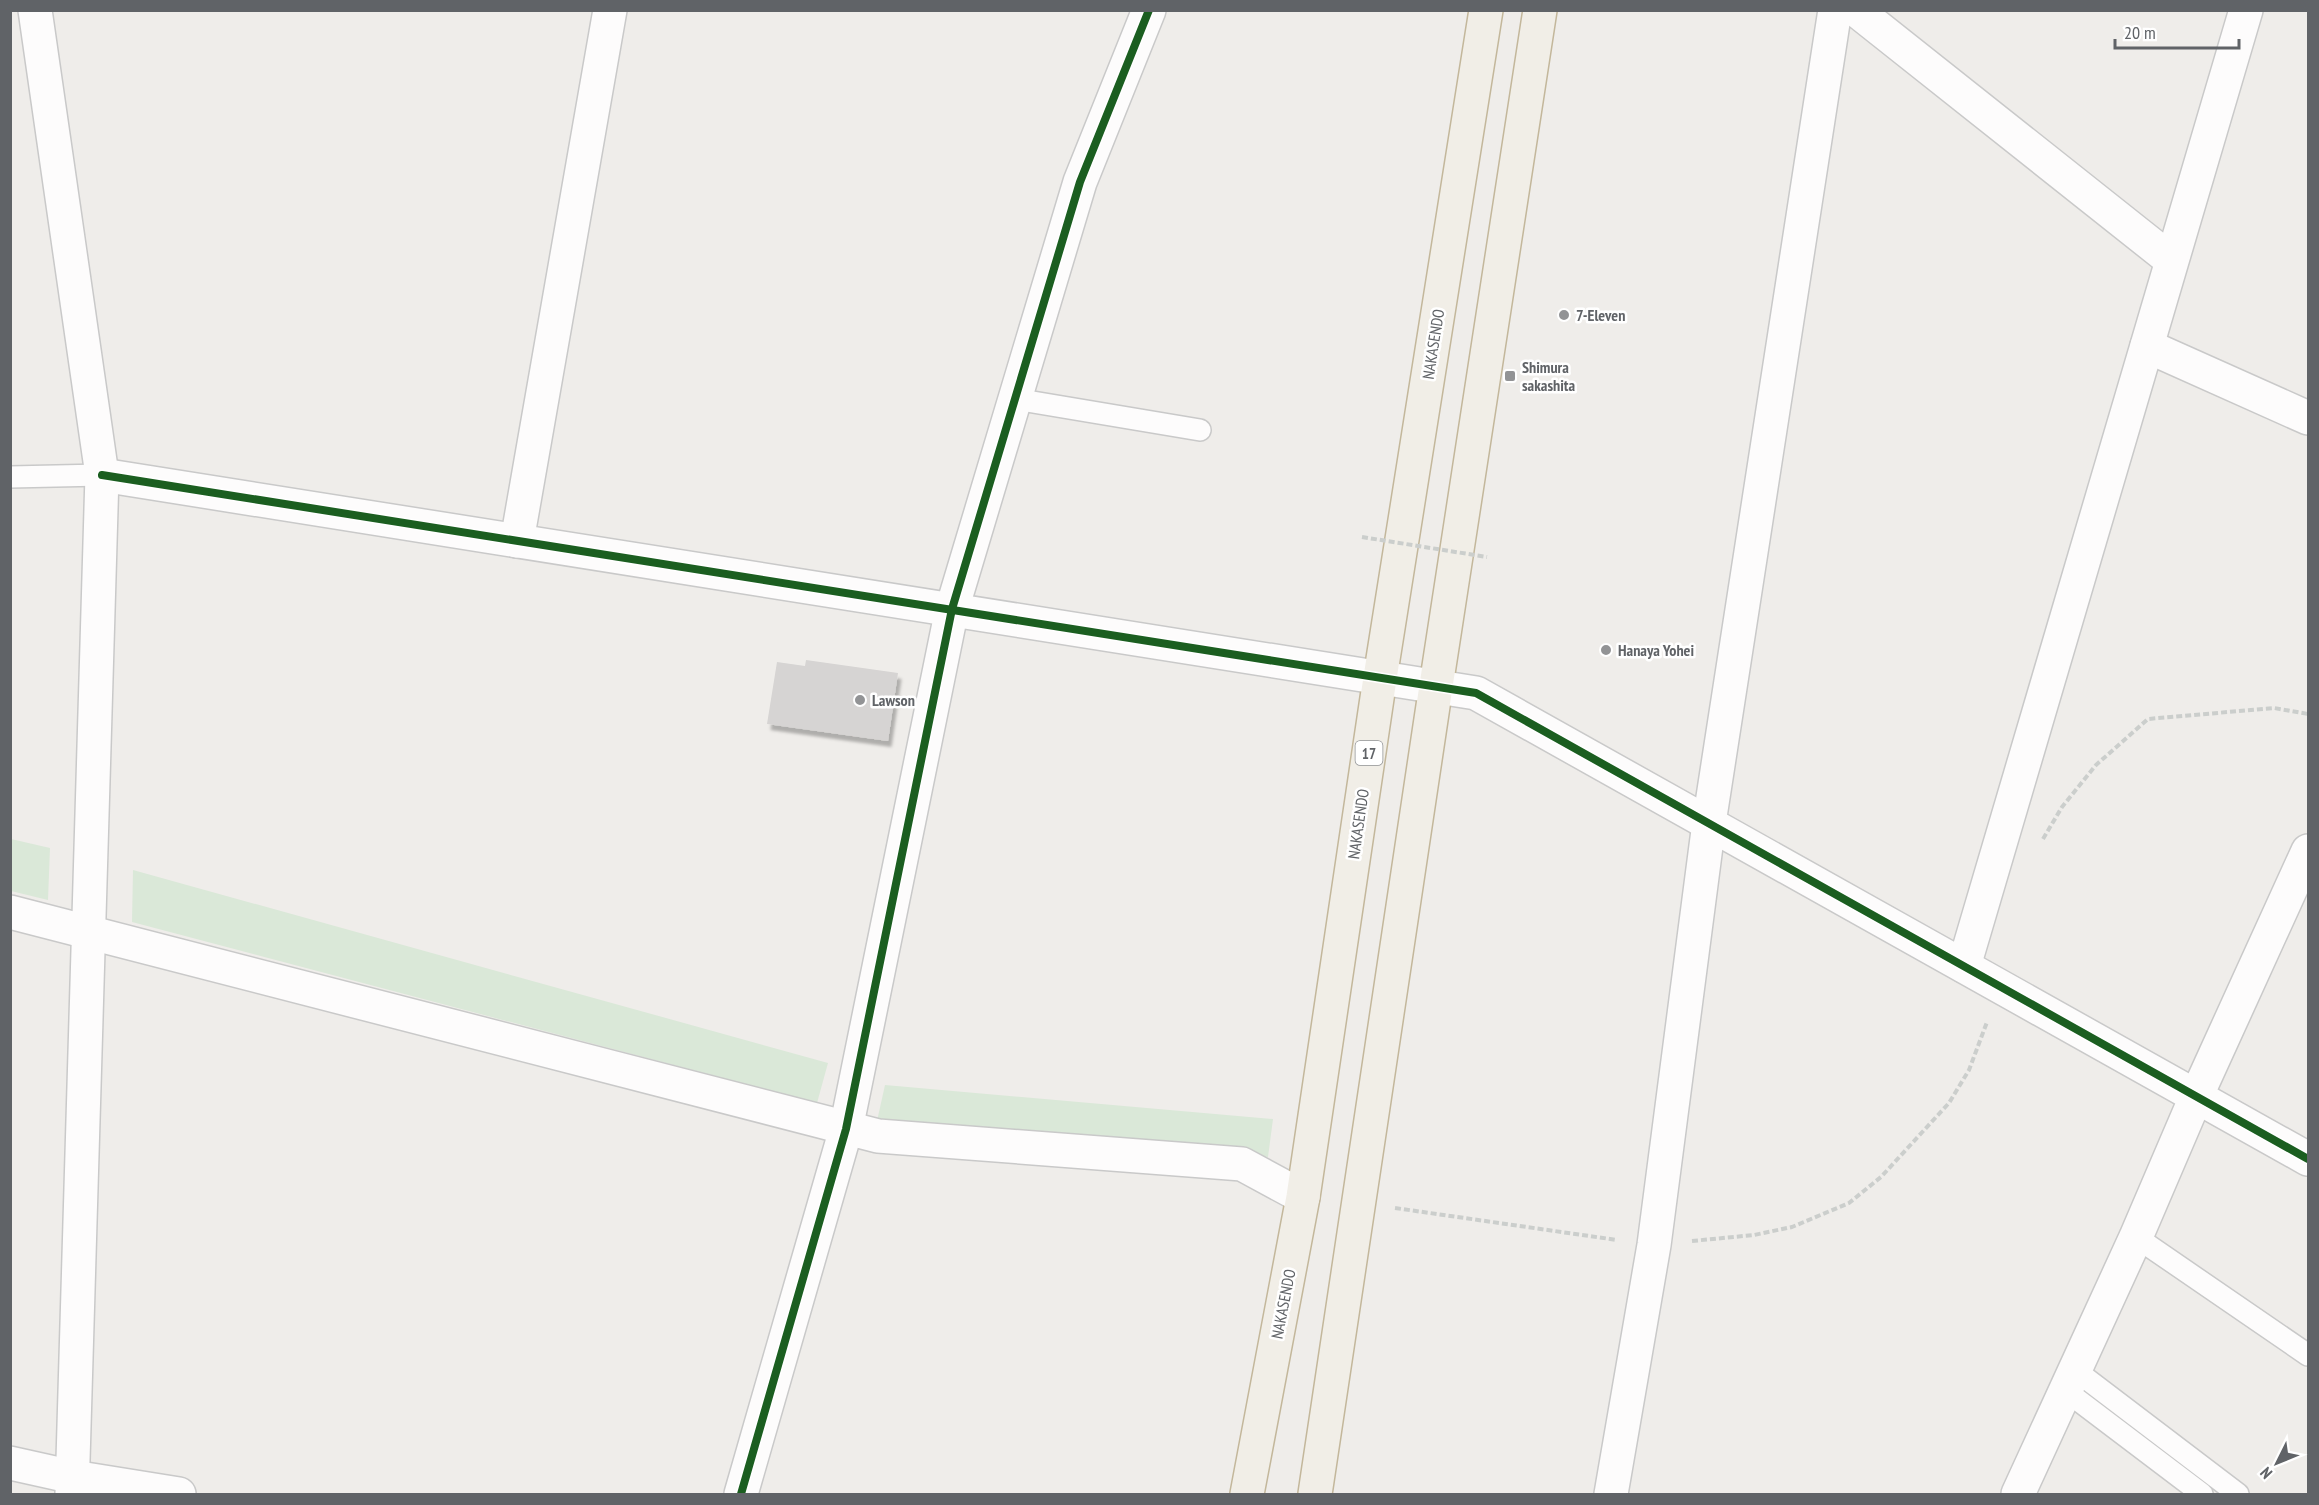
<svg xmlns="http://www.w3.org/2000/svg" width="2319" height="1505" font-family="'PT Sans Narrow',sans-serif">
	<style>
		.green { fill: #dae8d8 }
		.building { fill: #d6d4d3; filter: url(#shadow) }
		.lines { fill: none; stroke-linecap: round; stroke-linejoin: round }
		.service-casing { stroke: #c9c9c9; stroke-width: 24 }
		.minor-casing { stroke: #c9c9c9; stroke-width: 36 }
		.tertiary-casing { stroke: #c9c9c9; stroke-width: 36 }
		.trunk-casing { stroke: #c3b79b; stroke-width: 36 }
		.path { stroke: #cbcecc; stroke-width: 4; stroke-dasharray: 6 3; stroke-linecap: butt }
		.service { stroke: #fdfcfc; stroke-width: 21 }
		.minor { stroke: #fdfcfc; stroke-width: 33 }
		.tertiary { stroke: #fdfcfc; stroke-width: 33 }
		.trunk { stroke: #f1eee7; stroke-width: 33 }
		.path-bridge { stroke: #cbcecc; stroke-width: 4; stroke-dasharray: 6 3; stroke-linecap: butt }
		.cycleway-casing { stroke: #fff; stroke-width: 11 }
		.cycleway { stroke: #1b5e20; stroke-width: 8 }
		.poi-dot { fill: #929395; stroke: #fff; stroke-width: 2 }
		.labels { text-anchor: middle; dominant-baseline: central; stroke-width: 5; stroke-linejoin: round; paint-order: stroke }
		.shield { fill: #fff; stroke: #909295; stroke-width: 1.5 }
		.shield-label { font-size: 15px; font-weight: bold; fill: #606367 }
		.poi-label { font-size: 16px; font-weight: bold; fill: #606367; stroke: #fff; text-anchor: start }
		.street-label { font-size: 16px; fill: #606367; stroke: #fff }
	</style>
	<defs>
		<filter id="shadow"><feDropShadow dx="3.5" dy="6" stdDeviation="1.5" flood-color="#0004"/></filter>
	</defs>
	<rect width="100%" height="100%" fill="#efedea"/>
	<g class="green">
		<path d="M11 839 50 848 48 900 11 891Z"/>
		<path d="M133 870 828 1063 817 1103 132 922Z"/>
		<path d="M885 1085 1273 1119 1268 1157 877 1121Z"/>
	</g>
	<path class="building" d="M806 660 898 673 888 741 767 724 777 662 805 666Z"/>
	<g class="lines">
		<defs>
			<g id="service">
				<path d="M1015 399 1200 430"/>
				<path d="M10 477 102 475"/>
				<path d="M2136 1237 2308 1355"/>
				<path d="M2075 1370 2238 1494"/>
				<path d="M2066 1391 2202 1494"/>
			</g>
			<g id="minor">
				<path d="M1856 10 2171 260"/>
				<path d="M2147 346 2308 418"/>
				<path d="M517 541 610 10"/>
				<path d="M10 912 878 1136 1242 1164 1303 1197"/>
				<path d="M1964 966 2246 10"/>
				<path d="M10 1463 73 1477 179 1494"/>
				<path d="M741 1494 846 1129 952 609 1080 182 1149 10"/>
				<path d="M1611 1494 1654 1245 1709 823 1835 10"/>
				<path d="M2018 1494 2136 1237 2196 1097 2308 851"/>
			</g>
			<g id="tertiary">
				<path d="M35 10 102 475 72 1494"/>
				<path d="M102 475 1476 693 2308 1159"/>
			</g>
			<g id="trunk">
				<path d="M1247 1494 1303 1197 1380 678 1486 10"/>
				<path d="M1315 1494 1436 686 1540 10"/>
			</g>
		</defs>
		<use href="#service" class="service-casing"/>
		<use href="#minor" class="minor-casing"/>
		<use href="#tertiary" class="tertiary-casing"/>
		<use href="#trunk" class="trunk-casing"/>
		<g class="path">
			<path d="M2043 839 2062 807 2096 765 2148 719 2274 708 2308 714"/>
			<path d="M1395 1208 1617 1240"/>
			<path d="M1692 1241 1754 1235 1792 1227 1849 1203 1881 1177 1949 1103 1969 1070 1987 1022"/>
		</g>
		<use href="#service" class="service"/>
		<use href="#minor" class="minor"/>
		<use href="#tertiary" class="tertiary"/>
		<use href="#trunk" class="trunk"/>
		<path class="path-bridge" d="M1362 537 1487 557"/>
		<defs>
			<g id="cycleway">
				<path d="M102 475 1476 693 2308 1159"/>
				<path d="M741 1494 846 1129 952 609 1080 182 1149 10"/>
			</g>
		</defs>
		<use href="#cycleway" class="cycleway-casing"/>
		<use href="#cycleway" class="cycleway"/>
	</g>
	<g class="poi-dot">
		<circle cx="1564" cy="315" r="6"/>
		<rect x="1504" y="370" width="12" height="12" rx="3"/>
		<circle cx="1606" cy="650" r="6"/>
		<circle cx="860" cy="700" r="6"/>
	</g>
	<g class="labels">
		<rect class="shield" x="1355.5" y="741" width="27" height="24" rx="4.5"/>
		<g class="shield-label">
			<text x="1369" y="753">17</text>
		</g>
		<g class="poi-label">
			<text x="1576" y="315">7-Eleven</text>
			<text x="1522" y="367">Shimura<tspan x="1522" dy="18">sakashita</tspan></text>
			<text x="1618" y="650">Hanaya Yohei</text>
			<text x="872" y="700">Lawson</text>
		</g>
		<g class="street-label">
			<text transform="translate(1433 344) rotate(-81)">NAKASENDO</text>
			<text transform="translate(1358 824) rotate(-82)">NAKASENDO</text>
			<text transform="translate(1283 1304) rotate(-79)">NAKASENDO</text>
		</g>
	</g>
	<rect width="2319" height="1505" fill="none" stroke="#606367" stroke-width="24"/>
	<g transform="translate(2277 1463) rotate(227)" stroke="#ffffff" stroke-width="4.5" paint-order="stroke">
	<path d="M0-4.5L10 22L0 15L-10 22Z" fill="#606367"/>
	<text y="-9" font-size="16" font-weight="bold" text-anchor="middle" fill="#606367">N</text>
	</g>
	<path d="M2115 39v9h124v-9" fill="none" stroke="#606367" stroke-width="3"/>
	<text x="2124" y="39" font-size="18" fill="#606367" stroke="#ffffff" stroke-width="4.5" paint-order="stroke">20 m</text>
</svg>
